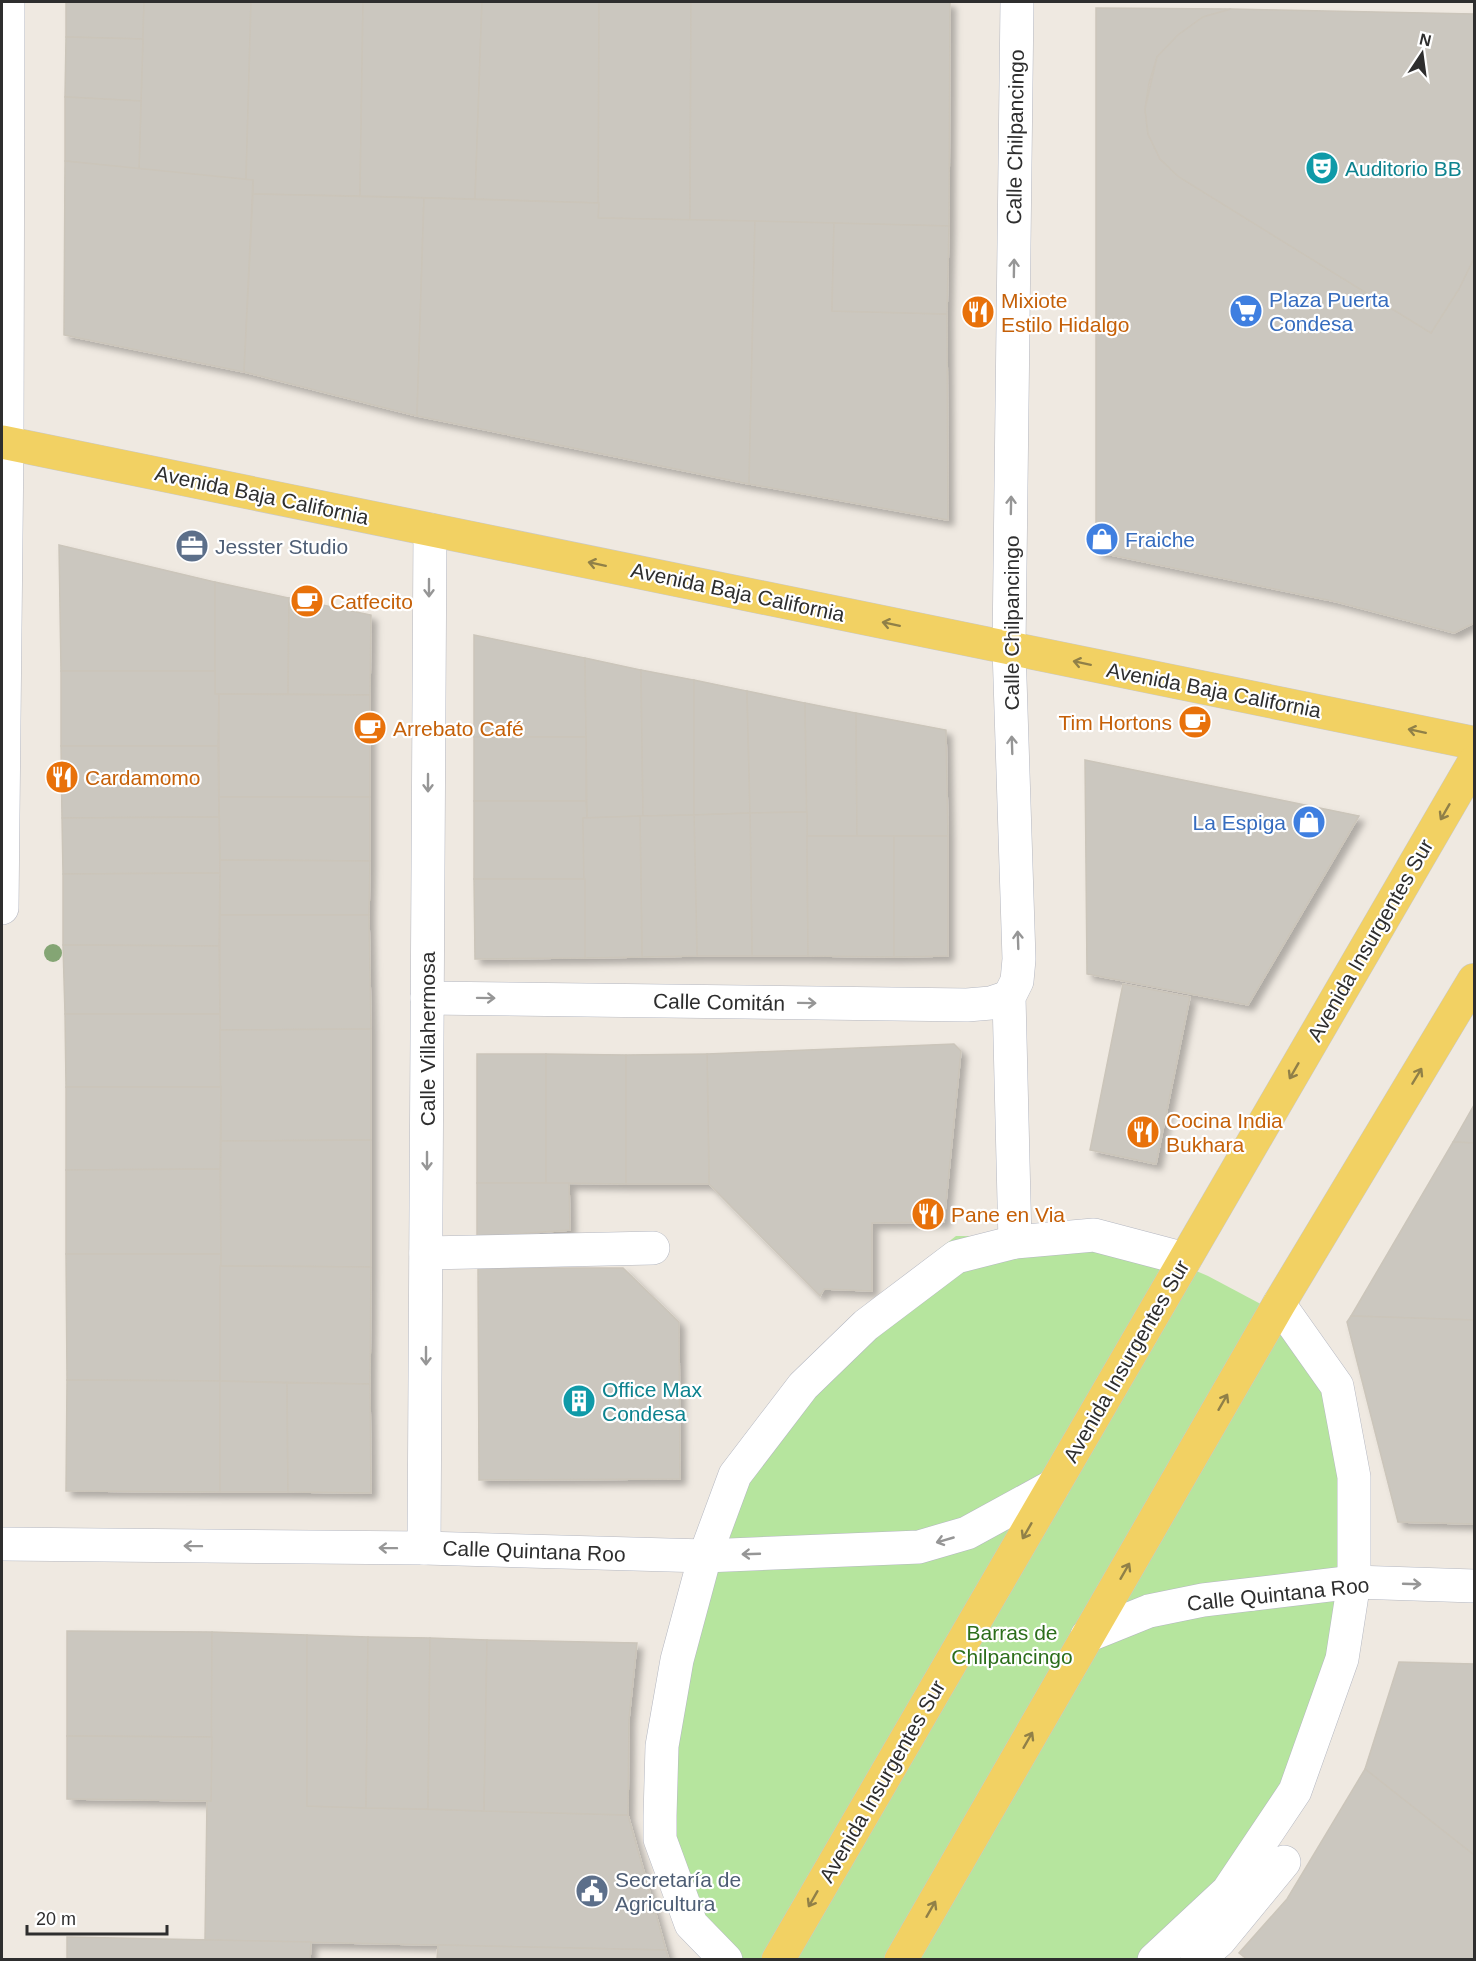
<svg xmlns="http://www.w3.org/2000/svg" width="1476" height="1961" font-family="Arial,sans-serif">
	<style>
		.green { fill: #b6e59e }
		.building { fill: #cbc7bf; stroke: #cbc5ba; stroke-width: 1.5; filter: url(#shadow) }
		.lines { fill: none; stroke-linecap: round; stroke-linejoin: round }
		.minor-casing { stroke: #b4b7c1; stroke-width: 34 }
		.major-casing { stroke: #c9c9c9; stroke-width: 34 }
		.minor { stroke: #fff; stroke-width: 33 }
		.major { stroke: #f2d163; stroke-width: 33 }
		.tree { fill: #84a574 }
		.oneway { stroke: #969696 }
		.oneway2 { stroke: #908048 }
		.labels { text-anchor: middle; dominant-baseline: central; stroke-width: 4.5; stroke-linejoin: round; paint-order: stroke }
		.street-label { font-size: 21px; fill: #2e2e2e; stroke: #fff }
		.culture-label { font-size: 21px; fill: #0d838f; stroke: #fff; text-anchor: start }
		.shop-label { font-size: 21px; fill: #366cbe; stroke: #fff; text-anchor: start }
		.food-label { font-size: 21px; fill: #c56008; stroke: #fff; text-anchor: start }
		.service-label { font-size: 21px; fill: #4e5e75; stroke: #fff; text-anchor: start }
		.park-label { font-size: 21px; fill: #2c6e1b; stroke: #fff }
	</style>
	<defs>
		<filter id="shadow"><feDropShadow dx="5.5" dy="5.5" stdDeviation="3" flood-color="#0004"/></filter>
	</defs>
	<rect width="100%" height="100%" fill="#efe9e1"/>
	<path class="green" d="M956 1236 1070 1237 1143 1248 1208 1276 1293 1321 1337 1386 1342 1659 1295 1791 1154 1959H726L671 1866 674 1676 717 1526 893 1285Z"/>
	<g class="building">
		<path d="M66 2H144L143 39 66 37Z"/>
		<path d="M144 2H251L246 180 139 169Z"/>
		<path d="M251 2H363L360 196 253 194V180H246Z"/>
		<path d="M363 2H482L475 199 360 196Z"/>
		<path d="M482 2H599V203L475 199Z"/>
		<path d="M599 2H691L690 220 598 218Z"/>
		<path d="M691 2H950L949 226 690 220Z"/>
		<path d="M1096 8 1231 9 1203 17 1178 35 1157 57 1149 83 1145 109 1148 134 1160 159 1179 177 1431 333 1459 289 1474 258V623L1454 633 1337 602 1096 552Z"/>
		<path d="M1231 9 1474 14V258L1459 289 1431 333 1179 177 1160 159 1148 134 1145 109 1157 57 1178 35 1203 17Z"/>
		<path d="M66 37 143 39 141 101 65 97Z"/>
		<path d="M65 97 141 101 139 169 65 161Z"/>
		<path d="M65 161 253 180 244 372 64 335Z"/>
		<path d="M253 194 424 198 417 416 244 372Z"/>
		<path d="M424 198 599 203 598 218 755 221 749 484 417 416Z"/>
		<path d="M755 221 834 223 832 311 947 314 948 520 749 484Z"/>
		<path d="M834 223 949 226 947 314 832 311Z"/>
		<path d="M59 545 215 582V671H61Z"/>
		<path d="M215 582 289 598 288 694H215Z"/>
		<path d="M289 598 371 615 370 695 288 694Z"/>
		<path d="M474 635 585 658 586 737H474Z"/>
		<path d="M585 658 641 670 643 816 587 818Z"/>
		<path d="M641 670 694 680V815L643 816Z"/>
		<path d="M61 671H215V694H219L218 746H61Z"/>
		<path d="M694 680 747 691 750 813 694 815Z"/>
		<path d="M747 691 805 703 807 812 750 813Z"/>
		<path d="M219 694 370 695V797H219Z"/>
		<path d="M805 703 856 713 857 836H807Z"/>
		<path d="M856 713 946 730 948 836H857Z"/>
		<rect x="474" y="737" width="112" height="64"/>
		<path d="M61 746H218L219 817 62 818Z"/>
		<path d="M1085 760 1359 816 1248 1005 1087 974Z"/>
		<path d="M219 797H370V861L220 860Z"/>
		<path d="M474 801H586L587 818H583L585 879H474Z"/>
		<path d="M807 812 808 956H752L750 813Z"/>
		<path d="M750 813 752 956H697L694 815Z"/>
		<path d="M694 815 697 956 642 957 640 816Z"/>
		<path d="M640 816 642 957 585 958 583 818Z"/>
		<path d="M219 817 220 873 63 874 62 818Z"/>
		<path d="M807 836H894V957L808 956Z"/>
		<path d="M894 836H948V956L894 957Z"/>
		<path d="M220 860 370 861 369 915H220Z"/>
		<path d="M220 873 219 946 63 945V874Z"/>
		<path d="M474 879H585V958L475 959Z"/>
		<path d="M220 915H369L371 1029 220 1030Z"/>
		<path d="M63 945 219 946 220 1014H65Z"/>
		<path d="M1123 984 1190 997 1156 1164 1090 1150Z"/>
		<path d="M65 1014H220L221 1087H66Z"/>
		<path d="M371 1029V1140L221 1141 220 1030Z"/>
		<path d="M954 1044 961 1051 944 1222 872 1223V1291L824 1289 820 1296 709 1184 707 1054Z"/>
		<rect x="477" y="1054" width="69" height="129"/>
		<path d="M546 1054 626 1055V1184L546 1183Z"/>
		<path d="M707 1054 709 1184H626V1055Z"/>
		<path d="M66 1087H221L220 1169 66 1170Z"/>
		<path d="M1474 1105V1143L1453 1142Z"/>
		<path d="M371 1140V1267L220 1266 221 1141Z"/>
		<path d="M1453 1142 1474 1143V1320L1351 1316Z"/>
		<path d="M220 1169 221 1254H66V1170Z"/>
		<path d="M477 1183H569L570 1230 477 1237Z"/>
		<path d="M66 1254H221L220 1381 67 1380Z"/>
		<path d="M220 1266 371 1267 370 1384 220 1381Z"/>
		<path d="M478 1268H623L679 1322 680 1479 479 1480Z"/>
		<path d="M1351 1316 1474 1320V1524L1398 1522 1347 1322Z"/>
		<path d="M67 1380 220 1381V1492L66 1491Z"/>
		<path d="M220 1381 287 1383 288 1492H220Z"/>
		<path d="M287 1383 370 1384 371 1493 288 1492Z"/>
		<path d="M67 1631 212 1632V1737L67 1736Z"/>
		<path d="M212 1632 307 1635V1806L628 1815 666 1950 205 1940 207 1800 211 1801Z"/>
		<path d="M307 1635 368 1637 366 1808 307 1806Z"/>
		<path d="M368 1637 430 1638 428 1809 366 1808Z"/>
		<path d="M430 1638 487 1640 484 1811 428 1809Z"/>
		<path d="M487 1640 637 1643 629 1719 628 1815 484 1811Z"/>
		<path d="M1399 1662 1474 1664V1855L1365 1769Z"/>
		<path d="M67 1736 212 1737 211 1801 67 1799Z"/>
		<path d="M1365 1769 1474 1855V1960H1248L1239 1953 1287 1899Z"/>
		<path d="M67 1937 311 1942 310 1960H67Z"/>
		<path d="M438 1945 666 1950 669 1960H437Z"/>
	</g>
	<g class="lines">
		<defs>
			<g id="minor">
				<path d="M2 908 7 443 8 2"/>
				<path d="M427 998 967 1005 991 1003 1009 997"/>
				<path d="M1015 1242 1009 997 1017 981 1019 959 1009 648 1017 2"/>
				<path d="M426 1253 653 1248"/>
				<path d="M2 1544 424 1548 705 1556 919 1547 967 1533 1053 1486"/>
				<path d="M424 1548 430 530"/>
				<path d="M1087 1636 1149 1611 1203 1600 1354 1582 1474 1586"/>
				<path d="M726 1960 691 1924 660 1839V1816L662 1746 677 1660 705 1556 735 1475 803 1386 866 1325 956 1257 1015 1242 1094 1235 1185 1259"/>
				<path d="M1154 1960 1228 1891 1295 1791 1342 1659 1354 1582V1477L1337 1386 1279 1304"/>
				<path d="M1197 1960 1219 1941 1284 1862"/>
			</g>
			<g id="major">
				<path d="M2 442 1474 743"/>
				<path d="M778 1960 1474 762"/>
				<path d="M901 1960 1279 1304 1474 980"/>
			</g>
		</defs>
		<use href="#minor" class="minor-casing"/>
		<use href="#major" class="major-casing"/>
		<use href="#minor" class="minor"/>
		<use href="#major" class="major"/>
	</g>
	<circle class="tree" cx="53" cy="953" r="9"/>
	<defs><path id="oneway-shaft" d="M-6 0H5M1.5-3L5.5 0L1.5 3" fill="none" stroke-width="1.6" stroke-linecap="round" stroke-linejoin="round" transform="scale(1.5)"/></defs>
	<g class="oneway">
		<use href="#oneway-shaft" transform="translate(1014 268) rotate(-89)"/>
		<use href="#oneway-shaft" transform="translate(1011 505) rotate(-89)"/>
		<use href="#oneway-shaft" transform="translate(429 588) rotate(90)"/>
		<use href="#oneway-shaft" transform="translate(1012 745) rotate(-92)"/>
		<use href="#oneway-shaft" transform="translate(428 783) rotate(90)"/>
		<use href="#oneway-shaft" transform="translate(1018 940) rotate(-92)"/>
		<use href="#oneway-shaft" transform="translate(486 998) rotate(1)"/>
		<use href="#oneway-shaft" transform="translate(807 1003) rotate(1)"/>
		<use href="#oneway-shaft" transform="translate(427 1161) rotate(90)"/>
		<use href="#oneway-shaft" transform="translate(426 1356) rotate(90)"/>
		<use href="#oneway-shaft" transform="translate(945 1540) rotate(164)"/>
		<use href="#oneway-shaft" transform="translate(193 1546) rotate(-179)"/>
		<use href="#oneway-shaft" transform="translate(388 1548) rotate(-179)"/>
		<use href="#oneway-shaft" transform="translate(751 1554) rotate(178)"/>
		<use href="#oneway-shaft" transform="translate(1412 1584) rotate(2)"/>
	</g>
	<g class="oneway2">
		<use href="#oneway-shaft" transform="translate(597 564) rotate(-168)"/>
		<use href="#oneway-shaft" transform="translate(891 624) rotate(-168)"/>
		<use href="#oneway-shaft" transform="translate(1082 663) rotate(-168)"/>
		<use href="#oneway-shaft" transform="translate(1417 731) rotate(-168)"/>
		<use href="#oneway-shaft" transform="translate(1445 812) rotate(120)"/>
		<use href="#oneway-shaft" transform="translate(1294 1071) rotate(120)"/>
		<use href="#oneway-shaft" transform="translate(1417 1076) rotate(-59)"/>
		<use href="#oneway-shaft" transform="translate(1223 1402) rotate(-60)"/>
		<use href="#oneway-shaft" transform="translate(1027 1531) rotate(120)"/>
		<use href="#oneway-shaft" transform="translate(1125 1571) rotate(-60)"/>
		<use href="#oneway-shaft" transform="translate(1028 1740) rotate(-60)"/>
		<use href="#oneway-shaft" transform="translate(813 1899) rotate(120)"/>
		<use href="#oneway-shaft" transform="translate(931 1909) rotate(-60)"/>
	</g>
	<defs>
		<symbol id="theatre-disc" viewBox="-11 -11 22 22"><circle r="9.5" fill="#0f9aa8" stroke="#fff"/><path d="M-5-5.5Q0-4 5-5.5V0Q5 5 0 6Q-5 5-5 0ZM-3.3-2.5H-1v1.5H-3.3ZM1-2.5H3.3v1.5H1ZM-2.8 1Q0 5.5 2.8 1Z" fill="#fff"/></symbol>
		<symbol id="supermarket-disc" viewBox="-11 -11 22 22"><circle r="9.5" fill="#3f7fe0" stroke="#fff"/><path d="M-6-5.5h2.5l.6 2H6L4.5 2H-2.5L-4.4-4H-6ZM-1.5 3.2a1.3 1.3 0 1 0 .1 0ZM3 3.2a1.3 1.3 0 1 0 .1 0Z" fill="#fff"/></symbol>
		<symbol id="restaurant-disc" viewBox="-11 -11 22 22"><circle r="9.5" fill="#e8710a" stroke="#fff"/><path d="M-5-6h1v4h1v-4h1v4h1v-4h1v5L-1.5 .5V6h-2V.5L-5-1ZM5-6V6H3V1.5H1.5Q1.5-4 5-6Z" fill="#fff"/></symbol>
		<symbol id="shop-disc" viewBox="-11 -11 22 22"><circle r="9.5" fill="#3f7fe0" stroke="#fff"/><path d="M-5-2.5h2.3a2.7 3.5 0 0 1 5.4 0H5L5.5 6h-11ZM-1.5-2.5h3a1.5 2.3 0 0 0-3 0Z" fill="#fff"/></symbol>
		<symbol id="office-disc" viewBox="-11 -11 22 22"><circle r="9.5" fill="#5c6f8a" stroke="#fff"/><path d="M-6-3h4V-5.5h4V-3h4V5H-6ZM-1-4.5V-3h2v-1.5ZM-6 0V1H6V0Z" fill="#fff"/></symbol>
		<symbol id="cafe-disc" viewBox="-11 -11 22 22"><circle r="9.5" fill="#e8710a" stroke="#fff"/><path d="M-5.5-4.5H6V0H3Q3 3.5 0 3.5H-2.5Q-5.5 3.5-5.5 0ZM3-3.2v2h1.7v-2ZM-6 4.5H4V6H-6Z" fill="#fff"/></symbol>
		<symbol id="building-disc" viewBox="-11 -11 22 22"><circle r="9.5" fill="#0f9aa8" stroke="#fff"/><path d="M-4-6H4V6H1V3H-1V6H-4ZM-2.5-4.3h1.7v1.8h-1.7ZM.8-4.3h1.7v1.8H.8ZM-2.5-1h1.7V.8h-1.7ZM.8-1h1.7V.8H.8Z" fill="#fff"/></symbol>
		<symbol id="civic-disc" viewBox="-11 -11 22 22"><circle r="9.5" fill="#5c6f8a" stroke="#fff"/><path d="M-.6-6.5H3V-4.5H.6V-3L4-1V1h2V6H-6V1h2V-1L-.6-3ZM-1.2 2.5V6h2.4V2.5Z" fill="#fff"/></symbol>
	</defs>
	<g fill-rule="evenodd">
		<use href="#theatre-disc" x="1303" y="149" width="38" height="38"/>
		<use href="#supermarket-disc" x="1227" y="292" width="38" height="38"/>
		<use href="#restaurant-disc" x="959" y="293" width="38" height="38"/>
		<use href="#shop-disc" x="1083" y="520" width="38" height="38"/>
		<use href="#office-disc" x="173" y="527" width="38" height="38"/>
		<use href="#cafe-disc" x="288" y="582" width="38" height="38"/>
		<use href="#cafe-disc" x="1176" y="703" width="38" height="38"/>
		<use href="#cafe-disc" x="351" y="709" width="38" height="38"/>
		<use href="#restaurant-disc" x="43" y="758" width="38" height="38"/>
		<use href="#shop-disc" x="1290" y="803" width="38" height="38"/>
		<use href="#restaurant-disc" x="1124" y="1113" width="38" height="38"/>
		<use href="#restaurant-disc" x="909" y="1195" width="38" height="38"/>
		<use href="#building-disc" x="560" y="1382" width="38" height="38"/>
		<use href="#civic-disc" x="573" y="1872" width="38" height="38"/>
	</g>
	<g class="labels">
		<g class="street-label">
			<text transform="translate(1015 137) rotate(-89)">Calle Chilpancingo</text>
			<text transform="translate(262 495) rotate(12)">Avenida Baja California</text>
			<text transform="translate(738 592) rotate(12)">Avenida Baja California</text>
			<text transform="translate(1011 623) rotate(-90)">Calle Chilpancingo</text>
			<text transform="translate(1214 690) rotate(11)">Avenida Baja California</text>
			<text transform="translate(1370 940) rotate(-60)">Avenida Insurgentes Sur</text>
			<text transform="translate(719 1002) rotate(1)">Calle Comitán</text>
			<text transform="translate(427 1039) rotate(-90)">Calle Villahermosa</text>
			<text transform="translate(1126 1361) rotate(-60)">Avenida Insurgentes Sur</text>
			<text transform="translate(534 1551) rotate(2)">Calle Quintana Roo</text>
			<text transform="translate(1278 1594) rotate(-6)">Calle Quintana Roo</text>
			<text transform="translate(882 1781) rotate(-60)">Avenida Insurgentes Sur</text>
		</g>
		<g class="culture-label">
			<text x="1345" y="168">Auditorio BB</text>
			<text x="602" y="1389">Office Max<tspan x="602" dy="24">Condesa</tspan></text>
		</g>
		<g class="shop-label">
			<text x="1269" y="299">Plaza Puerta<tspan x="1269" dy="24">Condesa</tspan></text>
			<text x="1125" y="539">Fraiche</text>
			<text x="1286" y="822" text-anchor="end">La Espiga</text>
		</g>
		<g class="food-label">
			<text x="1001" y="300">Mixiote<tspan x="1001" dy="24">Estilo Hidalgo</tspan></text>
			<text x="330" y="601">Catfecito</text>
			<text x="1172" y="722" text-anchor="end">Tim Hortons</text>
			<text x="393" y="728">Arrebato Café</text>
			<text x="85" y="777">Cardamomo</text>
			<text x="1166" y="1120">Cocina India<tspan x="1166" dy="24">Bukhara</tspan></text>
			<text x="951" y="1214">Pane en Via</text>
		</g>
		<g class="service-label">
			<text x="215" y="546">Jesster Studio</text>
			<text x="615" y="1879">Secretaría de<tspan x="615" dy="24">Agricultura</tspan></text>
		</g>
		<g class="park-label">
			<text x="1012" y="1632">Barras de<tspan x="1012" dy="24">Chilpancingo</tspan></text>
		</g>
	</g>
	<rect width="1476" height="1961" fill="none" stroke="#2e2e2e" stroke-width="6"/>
	<g transform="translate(1422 54) rotate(13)" stroke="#ffffff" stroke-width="4.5" paint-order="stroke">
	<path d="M0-4.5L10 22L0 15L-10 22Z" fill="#2e2e2e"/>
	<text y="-9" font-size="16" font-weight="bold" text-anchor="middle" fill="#2e2e2e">N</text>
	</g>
	<path d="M27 1925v9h140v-9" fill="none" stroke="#2e2e2e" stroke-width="3"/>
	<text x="36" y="1925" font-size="18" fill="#2e2e2e" stroke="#ffffff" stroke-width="4.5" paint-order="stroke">20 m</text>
</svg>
